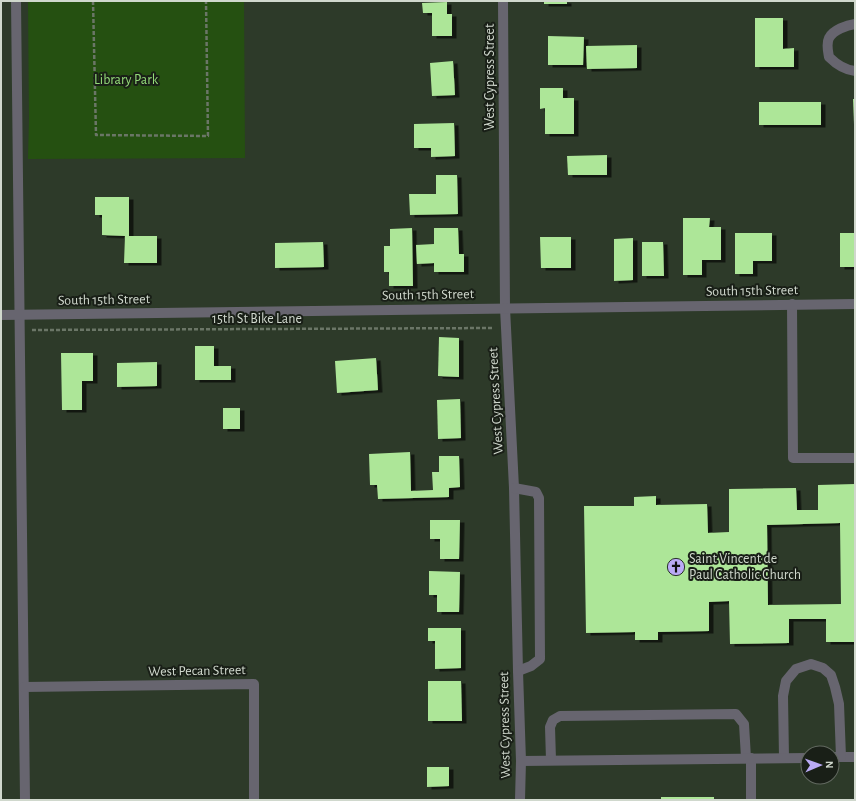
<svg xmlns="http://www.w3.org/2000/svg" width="856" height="801" font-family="'Alegreya Sans',sans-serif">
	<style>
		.green { fill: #255011 }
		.building { fill: #ade698; fill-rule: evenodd; filter: url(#shadow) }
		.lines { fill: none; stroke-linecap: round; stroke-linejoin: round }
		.path { stroke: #6b7667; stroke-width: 2.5; stroke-dasharray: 4 2; stroke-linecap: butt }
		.minor { stroke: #67656f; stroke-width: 10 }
		.labels { text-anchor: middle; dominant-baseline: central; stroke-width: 4; stroke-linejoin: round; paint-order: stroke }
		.street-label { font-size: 14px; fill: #d0d8cd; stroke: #191f17 }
		.park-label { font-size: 14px; fill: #94db79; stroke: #191f17 }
		.poi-label { font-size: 14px; fill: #d0d8cd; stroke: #191f17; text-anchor: start }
	</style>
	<defs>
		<filter id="shadow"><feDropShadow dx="4.5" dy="2.5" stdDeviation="0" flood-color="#0009"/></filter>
	</defs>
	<rect width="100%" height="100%" fill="#2d3a29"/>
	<path class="green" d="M28 1H244L245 158 28 159 29 119Z"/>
	<g class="building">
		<rect x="544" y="1" width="23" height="3"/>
		<path d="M447 2V14H452V36H432V13H423L422 3Z"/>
		<path d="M755 18H783V49L794 48V67H755Z"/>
		<path d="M548 36 584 37 583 65H548Z"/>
		<path d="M637 45V68L587 69 586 46Z"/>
		<path d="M453 61 455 95 432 96 430 63Z"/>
		<path d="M540 88H563V98H574V134H545V108L540 109Z"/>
		<path d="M853 99H855V124H854Z"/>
		<rect x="759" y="102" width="62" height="23"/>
		<path d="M454 123 455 156 431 157V148H414V124Z"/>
		<path d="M607 155V175H568L567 156Z"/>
		<path d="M436 175H457L458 214 410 215 409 194H436Z"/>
		<path d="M95 197H129V236H157V263H124L125 236 102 235V215H95Z"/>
		<path d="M683 218H710L709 227H721V260H702V275H683Z"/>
		<path d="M412 228 413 286H389V272H384V246H390V229Z"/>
		<path d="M434 228H458L459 254H464V272H434V263L417 264 416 245 434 244Z"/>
		<path d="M735 233H772V261H753V274H735Z"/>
		<rect x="840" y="233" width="15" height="34"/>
		<path d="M540 237H571V268H541Z"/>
		<path d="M633 238V280L614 281V239Z"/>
		<path d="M323 242 324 267 275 268V243Z"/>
		<path d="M642 242H663L664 276H642Z"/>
		<path d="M439 337 459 338V377L438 376Z"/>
		<path d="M195 346H214V366H231V380H195Z"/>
		<path d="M61 353H93V381H82V410H62Z"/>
		<path d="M376 358 378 390 337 393 335 361Z"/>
		<path d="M157 362V386L117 387V363Z"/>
		<path d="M460 399 461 438 438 439 437 400Z"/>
		<rect x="223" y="408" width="17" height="21"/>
		<path d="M410 452 411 491 433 490 432 472H439V456H459L460 487 449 488V497L378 499 377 485H370L369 454Z"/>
		<path d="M855 484V642H826V619H789V643L730 644 729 601 709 602V631L658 632V640H635V632L586 633 584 506H634V497L656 496V505L707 504 708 533 729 532V489L796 488 797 510H818V485ZM840 523 841 604 768 605 767 525Z"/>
		<path d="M430 520H460L459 559H440V539H430Z"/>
		<path d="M429 571 460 572 459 612H437V595H429Z"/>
		<path d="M428 628H461V668L435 669V641H428Z"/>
		<path d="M428 681H461L462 721H428Z"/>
		<path d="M427 767H449V786L427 787Z"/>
		<rect x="661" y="797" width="53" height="3"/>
	</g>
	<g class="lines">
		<g class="path">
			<path d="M93 1 96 135 208 136 206 1"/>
			<path d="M32 330 493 328"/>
		</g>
		<g class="minor">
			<path d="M16 1 25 800"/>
			<path d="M503 1 505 308 514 488 518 671 521 761 520 800"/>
			<path d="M855 24C847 25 833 30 829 38 826 44 828 51 829 57 836 64 845 70 855 71"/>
			<path d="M792 304 793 458H855"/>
			<path d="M1 315 855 304"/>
			<path d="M514 488 536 492 539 498 540 659 531 666 518 671"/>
			<path d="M24 687 254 684V800"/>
			<path d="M832 757H855"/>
			<path d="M751 758V800"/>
			<path d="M784 758 783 696 786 681 796 669 811 664 823 668 831 675 835 687 839 704 841 757"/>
			<path d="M551 760 550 727 553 720 560 716 736 714 744 724 746 758"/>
			<path d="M521 761 808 758"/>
		</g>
	</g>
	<defs>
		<symbol id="church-disc" viewBox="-11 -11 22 22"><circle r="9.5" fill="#baaaf6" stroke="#191f17"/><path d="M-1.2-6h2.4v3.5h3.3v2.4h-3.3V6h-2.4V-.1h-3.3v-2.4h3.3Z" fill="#111"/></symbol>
	</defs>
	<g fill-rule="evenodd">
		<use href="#church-disc" x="666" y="557" width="20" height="20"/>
	</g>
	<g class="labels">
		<g class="street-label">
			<text transform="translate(490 77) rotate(-90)">West Cypress Street</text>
			<text transform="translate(752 291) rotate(-1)">South 15th Street</text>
			<text transform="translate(428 295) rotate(-1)">South 15th Street</text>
			<text transform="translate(104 300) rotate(-1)">South 15th Street</text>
			<text x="257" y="319">15th St Bike Lane</text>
			<text transform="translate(496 401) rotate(-93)">West Cypress Street</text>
			<text transform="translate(197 671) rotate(-1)">West Pecan Street</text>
			<text transform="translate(505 725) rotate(-91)">West Cypress Street</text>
		</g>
		<g class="park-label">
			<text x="126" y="80">Library Park</text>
		</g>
		<g class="poi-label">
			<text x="689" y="559">Saint Vincent de<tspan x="689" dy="16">Paul Catholic Church</tspan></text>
		</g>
	</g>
	<rect width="856" height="801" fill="none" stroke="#d0d8cd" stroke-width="4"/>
	<g transform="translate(820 765) rotate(88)"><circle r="19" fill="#191f17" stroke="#626960"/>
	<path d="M0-3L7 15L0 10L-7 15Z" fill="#baaaf6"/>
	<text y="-6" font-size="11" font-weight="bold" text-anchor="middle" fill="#d0d8cd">N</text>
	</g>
</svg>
